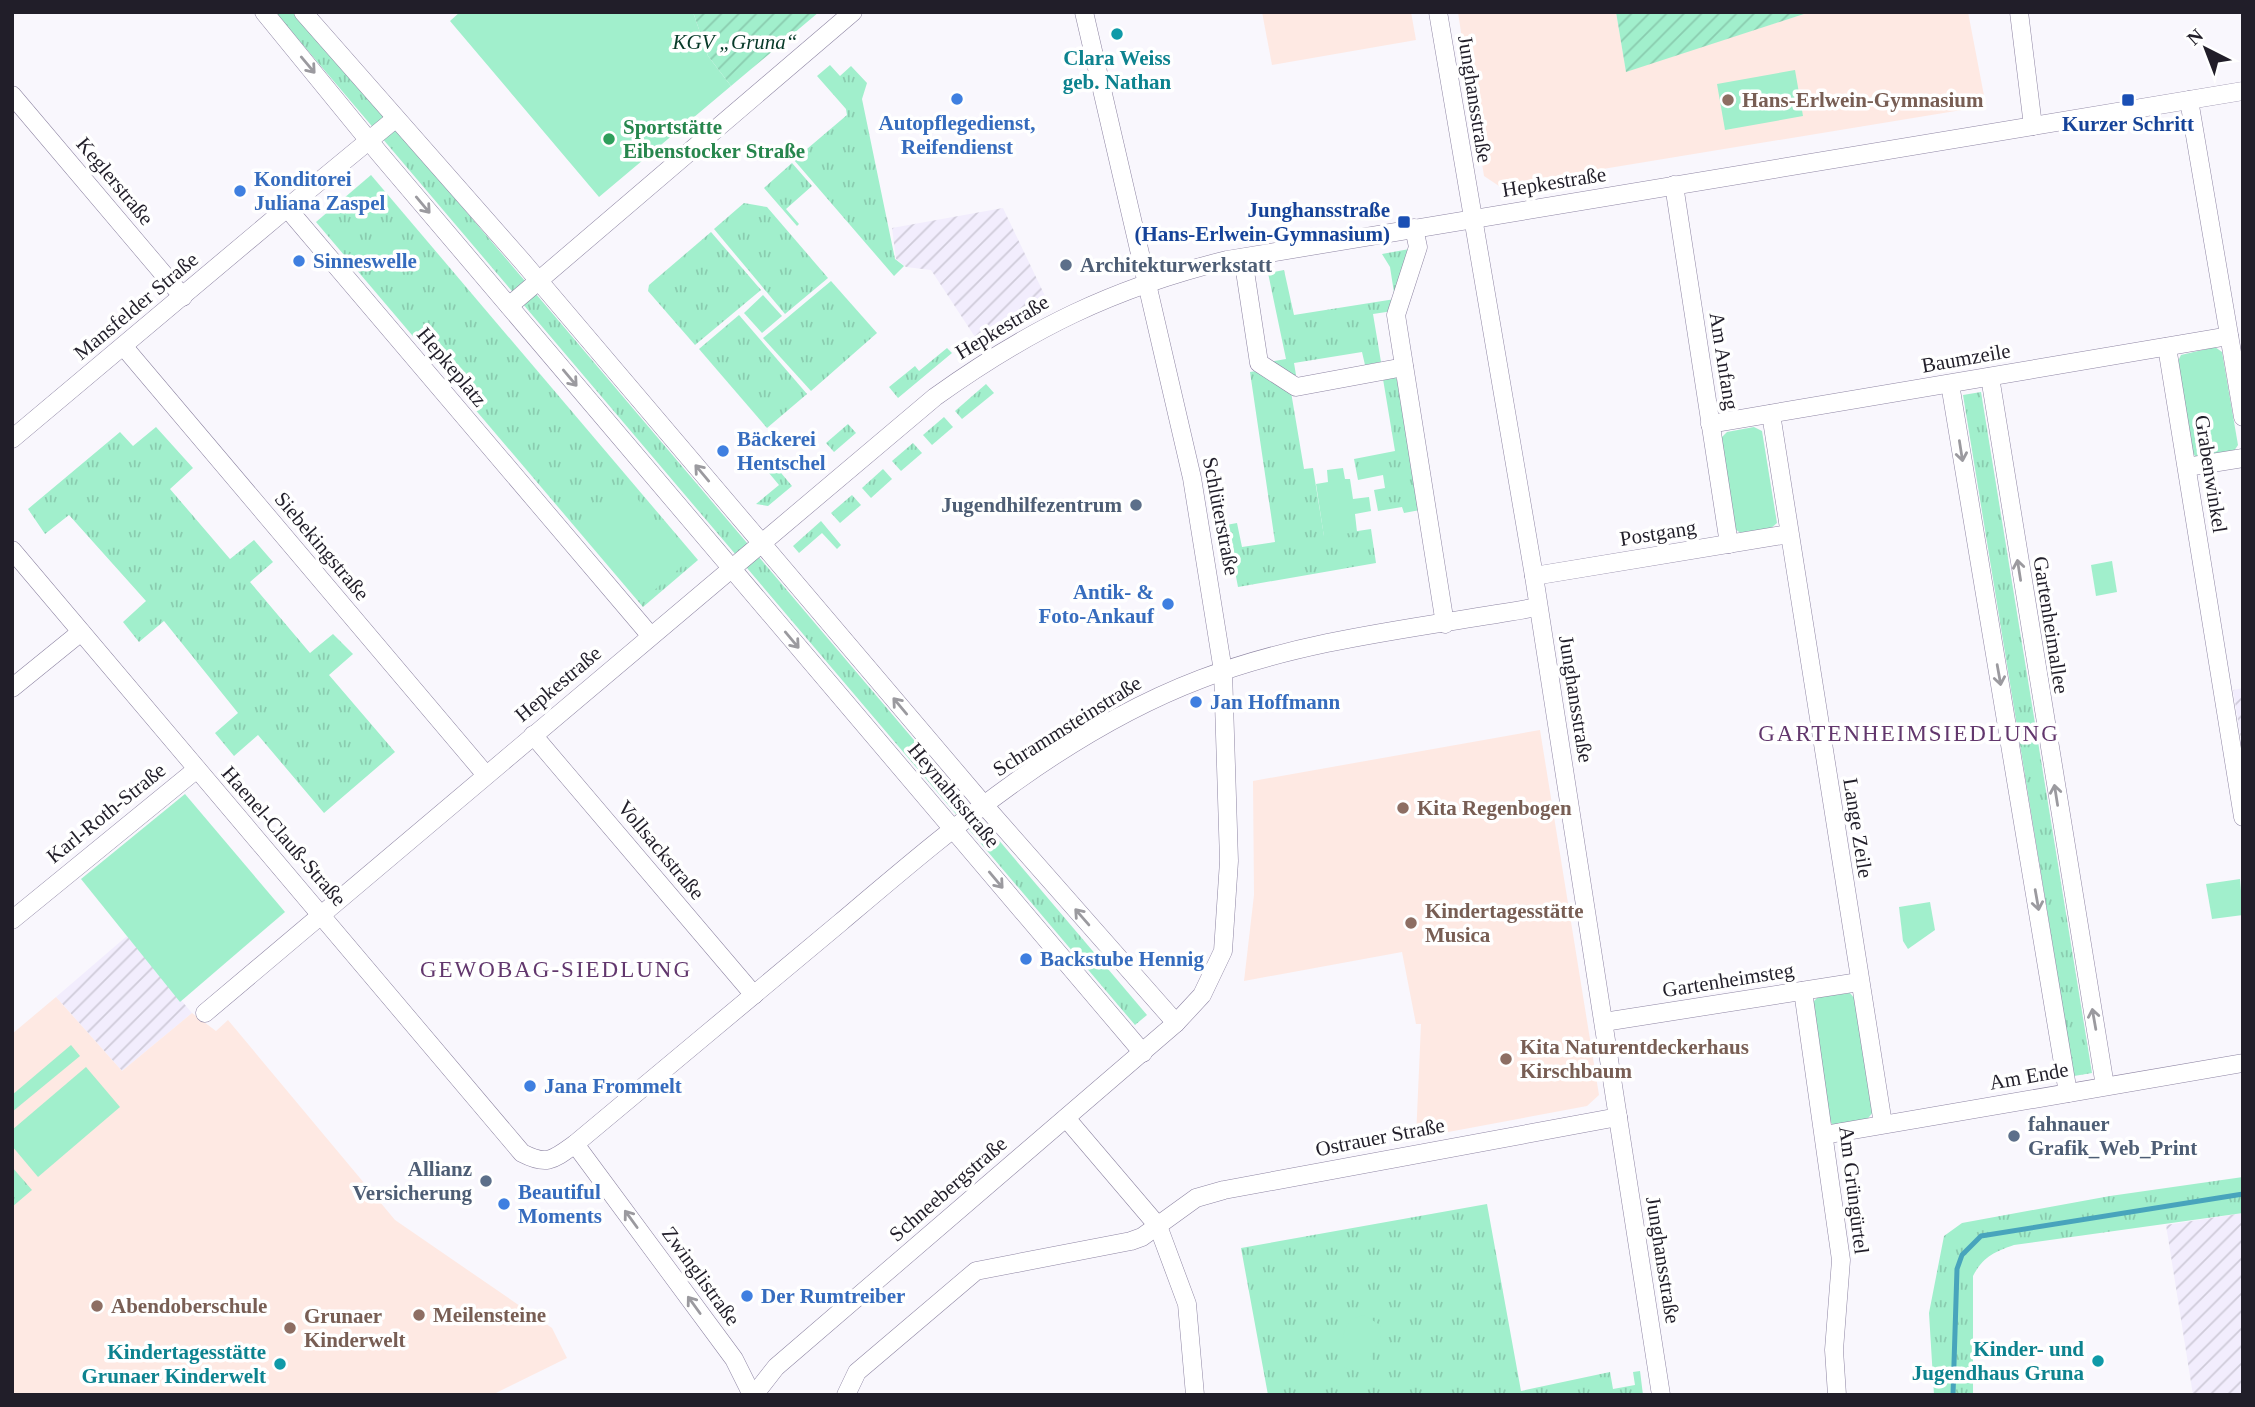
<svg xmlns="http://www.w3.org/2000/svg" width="2255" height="1407" font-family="'Times New Roman',serif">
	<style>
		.industrial { fill: url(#industrial-furrows) }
		.education { fill: #fee9e3 }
		.grass { fill: url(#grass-tufts) }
		.park { fill: #a1efcc }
		.garden { fill: url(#garden-furrows) }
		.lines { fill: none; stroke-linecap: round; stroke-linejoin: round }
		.stream { stroke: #48a4bc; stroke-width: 5 }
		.minor-casing { stroke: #8e85a3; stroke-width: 19 }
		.minor { stroke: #fff; stroke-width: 18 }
		.oneway { stroke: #9b9a9f }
		.culture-dot { fill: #0f9aa8; stroke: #fff; stroke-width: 2.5 }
		.shop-dot { fill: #3f7fe0; stroke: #fff; stroke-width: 2.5 }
		.education-dot { fill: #8d6e63; stroke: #fff; stroke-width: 2.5 }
		.transit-dot { fill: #1a4fb4; stroke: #fff; stroke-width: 2.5 }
		.leisure-dot { fill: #2e9e5b; stroke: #fff; stroke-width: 2.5 }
		.service-dot { fill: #5c6f8a; stroke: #fff; stroke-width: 2.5 }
		.labels { text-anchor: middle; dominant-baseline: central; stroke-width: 7; stroke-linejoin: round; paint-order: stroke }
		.park-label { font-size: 21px; font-style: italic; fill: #073a29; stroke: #fff }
		.culture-label { font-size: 21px; font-weight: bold; fill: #0d838f; stroke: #fff; text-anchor: end }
		.street-label { font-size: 21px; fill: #211e29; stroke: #fff }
		.education-label { font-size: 21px; font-weight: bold; fill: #785e54; stroke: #fff; text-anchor: start }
		.shop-label { font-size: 21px; font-weight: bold; fill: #366cbe; stroke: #fff; text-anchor: start }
		.transit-label { font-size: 21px; font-weight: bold; fill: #164399; stroke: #fff }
		.leisure-label { font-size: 21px; font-weight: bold; fill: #27864d; stroke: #fff; text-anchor: start }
		.service-label { font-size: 21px; font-weight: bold; fill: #4e5e75; stroke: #fff; text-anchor: start }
		.neighbourhood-label { font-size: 23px; letter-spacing: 2px; fill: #62376d; stroke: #fff }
	</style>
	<defs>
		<pattern id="industrial-furrows" width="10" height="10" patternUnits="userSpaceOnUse" patternTransform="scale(1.75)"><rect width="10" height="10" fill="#f2edfd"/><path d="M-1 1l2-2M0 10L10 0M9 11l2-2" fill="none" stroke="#cfcbd9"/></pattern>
		<pattern id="grass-tufts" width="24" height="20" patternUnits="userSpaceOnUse" patternTransform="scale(1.75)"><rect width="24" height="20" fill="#a1efcc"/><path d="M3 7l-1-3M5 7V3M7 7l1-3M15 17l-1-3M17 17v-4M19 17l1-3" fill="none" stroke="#8accaf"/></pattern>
		<pattern id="garden-furrows" width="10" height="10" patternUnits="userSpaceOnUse" patternTransform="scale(1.75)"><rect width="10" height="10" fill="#a1efcc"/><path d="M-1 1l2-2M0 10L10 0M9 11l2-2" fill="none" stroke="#8accaf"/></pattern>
	</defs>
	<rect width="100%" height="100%" fill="#f9f7fd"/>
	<g class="industrial">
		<path d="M1003 208 1046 298 975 337 931 270 906 267 896 259 892 228Z"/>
		<path d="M2243 688V751L2233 690Z"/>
		<path d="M127 936 192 1013 122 1071 56 997Z"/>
		<path d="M2243 1213V1395H2193L2166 1225Z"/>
	</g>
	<g class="education">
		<path d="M1262 12H1411L1416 40 1272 65Z"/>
		<path d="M1458 12H1616L1626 71 1810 12H1968L1986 106 1499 186 1484 176 1471 95 1476 91 1478 83 1476 71 1466 66Z"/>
		<path d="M1540 730 1599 1095 1587 1106 1416 1138 1421 1024H1416L1402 952 1244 981 1254 895 1253 781Z"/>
		<path d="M56 997 122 1071 192 1013 216 1031 228 1020 395 1220 552 1328 567 1358 492 1395H16L12 1391V1034Z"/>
	</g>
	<g class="grass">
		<path d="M275 12H297L1147 1015 1135 1025Z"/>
		<path d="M830 65 840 76 851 66 867 83 862 99 895 259 904 266 894 276 794 160 847 115 846 109 817 76Z"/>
		<path d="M792 163 812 186 786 209 799 224 797 226 764 188Z"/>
		<path d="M371 175 698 560 643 607 316 222Z"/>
		<path d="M744 203 767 207 828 278 785 314 714 229Z"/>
		<path d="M711 232 761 290 695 345 648 291 649 285Z"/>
		<path d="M1415 248 1393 311 1373 314 1381 362 1365 365 1362 352 1294 363 1296 375 1290 376 1269 362 1286 359 1268 273 1284 270 1294 315 1395 299 1390 267 1382 254Z"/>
		<path d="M831 281 877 333 811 391 763 338Z"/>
		<path d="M739 315 807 394 767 428 699 349Z"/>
		<path d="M947 348 952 353 898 398 889 387 915 366 919 371Z"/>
		<path d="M1256 371 1291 392 1304 469 1313 468 1324 536 1371 529 1376 563 1238 587 1226 525 1237 523 1242 547 1275 542 1250 372Z"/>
		<path d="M1393 375 1399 382 1420 510 1404 513 1402 507 1378 511 1374 490 1385 488 1383 475 1358 480 1354 459 1395 451 1383 379Z"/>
		<path d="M986 384 994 393 962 419 955 411Z"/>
		<path d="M1981 392 2092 1073 2074 1076 1963 395Z"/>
		<path d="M944 417 953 427 932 445 923 435Z"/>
		<path d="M848 424 856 433 834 452 826 443Z"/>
		<path d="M156 427 193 468 170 489 230 559 254 540 273 562 250 582 310 653 333 634 353 654 329 675 395 752 324 813 258 735 234 756 215 733 238 713 164 621 139 642 123 622 146 601 69 515 45 534 28 509 120 432 133 446Z"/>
		<path d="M913 443 922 453 901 471 892 461Z"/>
		<path d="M771 461 792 486 768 506 756 504 779 485 764 467Z"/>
		<path d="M883 469 892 479 871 498 862 488Z"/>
		<path d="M852 495 861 505 840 523 831 513Z"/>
		<path d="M821 521 841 545 837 549 822 533 799 553 793 546Z"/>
		<path d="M12 1167 32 1190 12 1207Z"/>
		<path d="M2243 1177V1213L2014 1245C1994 1252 1983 1257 1973 1276V1395H1934L1929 1313 1944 1236 1962 1223 2110 1196Z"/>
		<path d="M1487 1204 1521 1391 1610 1372 1613 1389 1635 1385 1633 1372 1640 1371 1643 1395H1268L1241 1248Z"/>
	</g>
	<g class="park">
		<path d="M460 12H693L708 56 731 86 599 197 450 21Z"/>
		<path d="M1795 70 1803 116 1725 130 1717 84Z"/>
		<path d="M385 229 401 247 382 263 367 245Z"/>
		<path d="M763 295 782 316 762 333 744 313Z"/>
		<path d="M2215 347 2222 352 2238 445 2234 451 2196 457 2192 452 2178 361 2181 355Z"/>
		<path d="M1754 427 1762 431 1777 523 1770 529 1742 534 1735 529 1721 438 1727 432Z"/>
		<path d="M1343 468 1345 479H1350L1353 499 1369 497 1371 511 1355 514 1357 532 1324 537 1316 484 1328 482 1327 470Z"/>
		<path d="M629 489 689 560 644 599 583 528Z"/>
		<path d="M2112 561 2117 592 2096 596 2091 565Z"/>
		<path d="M185 794 285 912 180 1002 81 879Z"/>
		<path d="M2240 879 2243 915 2212 919 2206 884Z"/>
		<path d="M1930 902 1935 930 1908 949 1903 941 1899 907Z"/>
		<path d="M1850 993 1855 999 1873 1112 1865 1122 1840 1126 1832 1124 1828 1117 1812 1003 1818 997Z"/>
		<path d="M71 1045 80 1056 12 1112V1095Z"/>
		<path d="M86 1067 120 1107 38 1177 12 1146V1130Z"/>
		<path d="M1364 1315 1380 1325C1382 1338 1380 1345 1370 1353L1375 1370 1363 1373 1343 1367 1353 1351 1343 1337C1346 1323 1351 1318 1364 1315Z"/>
	</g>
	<g class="garden">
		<path d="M693 12H819L731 86 708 56Z"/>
		<path d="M1616 12H1810L1626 72Z"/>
	</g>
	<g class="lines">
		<path class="stream" d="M1953 1395 1957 1269 1962 1255 1981 1236 2243 1194"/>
		<defs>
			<g id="minor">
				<path d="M264 12 379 153 1143 1053"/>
				<path d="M303 12 522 261 984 805 1176 1023"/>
				<path d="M1438 12 1534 576 1661 1395"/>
				<path d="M2019 12 2033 126"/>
				<path d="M12 95 183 297"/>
				<path d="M2189 100 2243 417"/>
				<path d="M395 119 287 208 650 635"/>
				<path d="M1674 185 1729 544"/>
				<path d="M1414 228 1418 247 1396 315 1445 624"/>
				<path d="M1243 258 1259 363 1296 387 1404 367"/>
				<path d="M509 306 853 12"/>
				<path d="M124 347 486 775"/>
				<path d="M2167 347 2243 817"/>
				<path d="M1990 377 2105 1086"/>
				<path d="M1950 384 2068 1093"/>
				<path d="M1771 414 1883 1124"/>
				<path d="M1710 424 2229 336"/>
				<path d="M12 439 287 208"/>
				<path d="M2187 467 2243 458"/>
				<path d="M12 550 522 1153C547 1166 553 1160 575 1144 664 1070 752 996 841 922 951 829 1064 731 1201 679 1308 638 1426 627 1538 607"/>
				<path d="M1534 576 1789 534"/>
				<path d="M12 688 81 632"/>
				<path d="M533 735 754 995"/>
				<path d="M12 920 197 769"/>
				<path d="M1803 991 1841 1260 1834 1350 1837 1395"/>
				<path d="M205 1013 935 397C1030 329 1113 288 1227 260L2243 91"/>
				<path d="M1604 1022 1859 982"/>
				<path d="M1066 1118 1158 1226 1187 1304 1195 1395"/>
				<path d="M1824 1135 2243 1063"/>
				<path d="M575 1144 734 1359 752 1395"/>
				<path d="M754 1395 776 1367 1176 1023 1202 995 1223 951 1229 861 1223 671 1192 478 1084 12"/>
				<path d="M846 1395 857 1372 976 1271 1131 1241 1142 1237 1196 1198 1224 1190 1618 1117"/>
			</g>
		</defs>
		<use href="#minor" class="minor-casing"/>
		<use href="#minor" class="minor"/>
	</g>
	<defs><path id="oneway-shaft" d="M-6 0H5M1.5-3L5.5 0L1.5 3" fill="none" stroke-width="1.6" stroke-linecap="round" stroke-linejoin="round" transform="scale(1.75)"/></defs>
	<g class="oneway">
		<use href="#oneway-shaft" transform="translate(308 65) rotate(50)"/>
		<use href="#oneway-shaft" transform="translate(423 205) rotate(50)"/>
		<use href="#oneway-shaft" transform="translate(570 378) rotate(50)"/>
		<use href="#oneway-shaft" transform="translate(1961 451) rotate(81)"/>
		<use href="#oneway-shaft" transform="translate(702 473) rotate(-130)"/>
		<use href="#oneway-shaft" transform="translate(2019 570) rotate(-99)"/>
		<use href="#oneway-shaft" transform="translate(792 640) rotate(50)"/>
		<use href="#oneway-shaft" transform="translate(1999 675) rotate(80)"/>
		<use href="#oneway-shaft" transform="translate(900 706) rotate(-130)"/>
		<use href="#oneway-shaft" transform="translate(2056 795) rotate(-99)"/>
		<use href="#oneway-shaft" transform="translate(996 880) rotate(50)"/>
		<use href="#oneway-shaft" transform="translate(2037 900) rotate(80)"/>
		<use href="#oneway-shaft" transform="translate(1082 917) rotate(-131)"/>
		<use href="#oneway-shaft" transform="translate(2094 1019) rotate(-100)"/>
		<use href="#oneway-shaft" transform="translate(631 1219) rotate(-126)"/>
		<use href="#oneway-shaft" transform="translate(694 1305) rotate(-126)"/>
	</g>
	<g class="culture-dot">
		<circle cx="1117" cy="34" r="7"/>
		<circle cx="2098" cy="1361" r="7"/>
		<circle cx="280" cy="1364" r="7"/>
	</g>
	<g class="shop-dot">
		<circle cx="957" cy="99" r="7"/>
		<circle cx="240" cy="191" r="7"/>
		<circle cx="299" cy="261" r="7"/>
		<circle cx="723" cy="451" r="7"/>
		<circle cx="1168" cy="604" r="7"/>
		<circle cx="1196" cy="702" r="7"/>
		<circle cx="1026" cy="959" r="7"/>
		<circle cx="530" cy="1086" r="7"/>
		<circle cx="504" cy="1204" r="7"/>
		<circle cx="747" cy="1296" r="7"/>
	</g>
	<g class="education-dot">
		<circle cx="1728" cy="100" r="7"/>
		<circle cx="1403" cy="808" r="7"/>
		<circle cx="1411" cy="923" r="7"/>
		<circle cx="1506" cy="1059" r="7"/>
		<circle cx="97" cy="1306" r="7"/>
		<circle cx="419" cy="1315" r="7"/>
		<circle cx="290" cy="1328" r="7"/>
	</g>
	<g class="transit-dot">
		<rect x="2121" y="93" width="14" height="14" rx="3.5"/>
		<rect x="1397" y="215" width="14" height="14" rx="3.5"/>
	</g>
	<circle class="leisure-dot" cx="609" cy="139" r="7"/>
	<g class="service-dot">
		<circle cx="1066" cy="265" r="7"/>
		<circle cx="1136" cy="505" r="7"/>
		<circle cx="2014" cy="1136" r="7"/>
		<circle cx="486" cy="1181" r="7"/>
	</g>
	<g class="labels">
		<g class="park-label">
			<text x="735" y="42">KGV „Gruna“</text>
		</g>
		<g class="culture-label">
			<text x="1117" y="58" text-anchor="middle">Clara Weiss<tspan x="1117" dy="24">geb. Nathan</tspan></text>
			<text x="2084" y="1349">Kinder- und<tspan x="2084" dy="24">Jugendhaus Gruna</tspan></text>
			<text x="266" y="1352">Kindertagesstätte<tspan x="266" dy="24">Grunaer Kinderwelt</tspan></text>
		</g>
		<g class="street-label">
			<text transform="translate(1475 99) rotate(81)">Junghansstraße</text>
			<text transform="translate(115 181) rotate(50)">Keglerstraße</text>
			<text transform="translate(1554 182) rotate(-9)">Hepkestraße</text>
			<text transform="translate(136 306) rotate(-40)">Mansfelder Straße</text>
			<text transform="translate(1002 327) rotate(-31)">Hepkestraße</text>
			<text transform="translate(1966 358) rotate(-10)">Baumzeile</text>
			<text transform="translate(1724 361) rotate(81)">Am Anfang</text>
			<text transform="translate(452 367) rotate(50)">Hepkeplatz</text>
			<text transform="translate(2211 474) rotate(81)">Grabenwinkel</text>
			<text transform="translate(1221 516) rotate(79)">Schlüterstraße</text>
			<text transform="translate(1658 533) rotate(-9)">Postgang</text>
			<text transform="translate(322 546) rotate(50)">Siebekingstraße</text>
			<text transform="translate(2051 625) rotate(81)">Gartenheimallee</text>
			<text transform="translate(558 684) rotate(-40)">Hepkestraße</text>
			<text transform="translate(1576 699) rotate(81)">Junghansstraße</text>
			<text transform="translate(1067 726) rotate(-32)">Schrammsteinstraße</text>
			<text transform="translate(954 795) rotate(50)">Heynahtsstraße</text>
			<text transform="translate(106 813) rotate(-39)">Karl-Roth-Straße</text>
			<text transform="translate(1858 828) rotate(81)">Lange Zeile</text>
			<text transform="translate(284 836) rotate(49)">Haenel-Clauß-Straße</text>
			<text transform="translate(661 850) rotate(50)">Vollsackstraße</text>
			<text transform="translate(1728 980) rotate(-9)">Gartenheimsteg</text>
			<text transform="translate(2029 1076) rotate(-10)">Am Ende</text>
			<text transform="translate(1380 1137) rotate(-11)">Ostrauer Straße</text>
			<text transform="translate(948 1189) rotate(-41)">Schneebergstraße</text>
			<text transform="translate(1854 1190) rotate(83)">Am Grüngürtel</text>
			<text transform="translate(1663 1260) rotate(81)">Junghansstraße</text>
			<text transform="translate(701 1276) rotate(54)">Zwinglistraße</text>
		</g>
		<g class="education-label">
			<text x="1742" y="100">Hans-Erlwein-Gymnasium</text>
			<text x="1417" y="808">Kita Regenbogen</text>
			<text x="1425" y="911">Kindertagesstätte<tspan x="1425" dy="24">Musica</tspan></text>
			<text x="1520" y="1047">Kita Naturentdeckerhaus<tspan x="1520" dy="24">Kirschbaum</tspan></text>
			<text x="111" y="1306">Abendoberschule</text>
			<text x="433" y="1315">Meilensteine</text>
			<text x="304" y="1316">Grunaer<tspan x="304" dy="24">Kinderwelt</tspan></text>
		</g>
		<g class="shop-label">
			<text x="957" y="123" text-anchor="middle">Autopflegedienst,<tspan x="957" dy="24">Reifendienst</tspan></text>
			<text x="254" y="179">Konditorei<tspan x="254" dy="24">Juliana Zaspel</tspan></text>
			<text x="313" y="261">Sinneswelle</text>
			<text x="737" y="439">Bäckerei<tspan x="737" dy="24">Hentschel</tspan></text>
			<text x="1154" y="592" text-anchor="end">Antik- &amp;<tspan x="1154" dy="24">Foto-Ankauf</tspan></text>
			<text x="1210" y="702">Jan Hoffmann</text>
			<text x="1040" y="959">Backstube Hennig</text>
			<text x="544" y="1086">Jana Frommelt</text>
			<text x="518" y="1192">Beautiful<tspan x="518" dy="24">Moments</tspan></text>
			<text x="761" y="1296">Der Rumtreiber</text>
		</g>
		<g class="transit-label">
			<text x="2128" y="124">Kurzer Schritt</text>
			<text x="1390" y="210" text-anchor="end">Junghansstraße<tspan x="1390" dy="24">(Hans-Erlwein-Gymnasium)</tspan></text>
		</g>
		<g class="leisure-label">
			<text x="623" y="127">Sportstätte<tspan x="623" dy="24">Eibenstocker Straße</tspan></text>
		</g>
		<g class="service-label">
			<text x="1080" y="265">Architekturwerkstatt</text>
			<text x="1122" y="505" text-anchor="end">Jugendhilfezentrum</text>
			<text x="2028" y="1124">fahnauer<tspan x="2028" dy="24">Grafik_Web_Print</tspan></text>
			<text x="472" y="1169" text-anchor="end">Allianz<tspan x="472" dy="24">Versicherung</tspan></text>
		</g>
		<g class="neighbourhood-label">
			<text x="1909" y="733">GARTENHEIMSIEDLUNG</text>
			<text x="556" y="969">GEWOBAG-SIEDLUNG</text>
		</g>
	</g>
	<rect width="2255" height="1407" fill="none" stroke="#211e29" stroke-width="28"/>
	<g transform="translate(2206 49) rotate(318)" stroke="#ffffff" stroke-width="5" paint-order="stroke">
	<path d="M0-5L12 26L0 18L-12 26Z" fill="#211e29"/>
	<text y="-10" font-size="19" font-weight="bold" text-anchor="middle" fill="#211e29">N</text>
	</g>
</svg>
